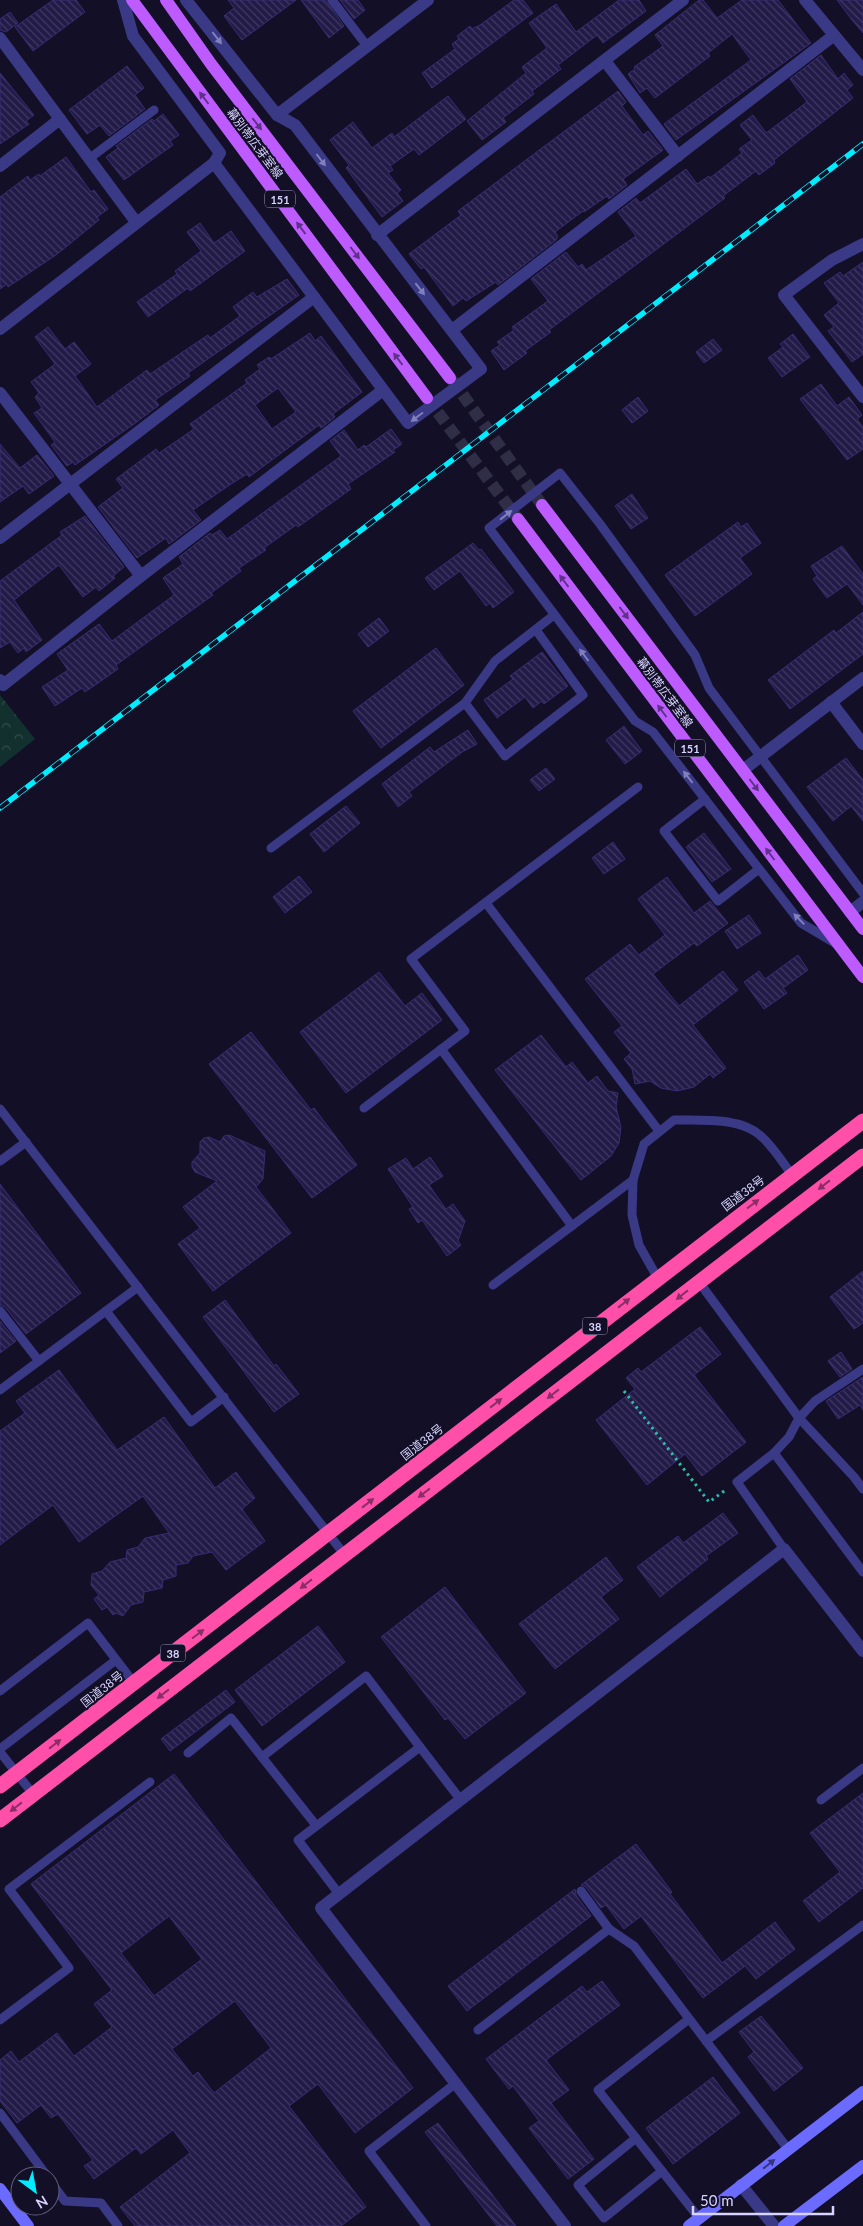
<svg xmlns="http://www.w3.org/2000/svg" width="863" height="2226" font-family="Lato,'Noto Sans JP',sans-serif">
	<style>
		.park { fill: url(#park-crowns) }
		.building { fill: url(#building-back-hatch); stroke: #382c74; fill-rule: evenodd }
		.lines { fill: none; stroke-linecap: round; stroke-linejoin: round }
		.primary-tunnel { stroke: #302d47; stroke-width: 12; stroke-dasharray: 12 6; stroke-linecap: butt }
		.path { stroke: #2dbaae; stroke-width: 3; stroke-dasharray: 2.5 4; stroke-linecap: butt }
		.lane { stroke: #3a3986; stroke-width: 9 }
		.street { stroke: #3a3986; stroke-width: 12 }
		.secondary { stroke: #6b6bff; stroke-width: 12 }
		.primary { stroke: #bd5bff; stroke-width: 12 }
		.highway { stroke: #ff4fa8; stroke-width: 15 }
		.rail-casing { stroke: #00ecff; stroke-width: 5.5 }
		.rail { stroke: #120f26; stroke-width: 4; stroke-dasharray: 11; stroke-linecap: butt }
		.oneway { fill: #817fbc }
		.oneway2 { fill: #5f3188 }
		.oneway3 { fill: #882f67 }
		.oneway4 { fill: #36347d }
		.labels { text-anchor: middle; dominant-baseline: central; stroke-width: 4; stroke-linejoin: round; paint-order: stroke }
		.shield { fill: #120f26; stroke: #9d99be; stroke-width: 1 }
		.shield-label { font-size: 11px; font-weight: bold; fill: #d8d4ff }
		.street-label { font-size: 12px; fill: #d8d4ff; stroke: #120f26 }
	</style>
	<defs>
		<pattern id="park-crowns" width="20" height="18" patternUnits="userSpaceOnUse" patternTransform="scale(1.25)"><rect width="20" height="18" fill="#12302e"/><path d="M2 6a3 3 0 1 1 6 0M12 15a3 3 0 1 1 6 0" fill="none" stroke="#344d4d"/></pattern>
		<pattern id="building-back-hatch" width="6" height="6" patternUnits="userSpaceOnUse" patternTransform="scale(1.25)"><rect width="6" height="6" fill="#221a47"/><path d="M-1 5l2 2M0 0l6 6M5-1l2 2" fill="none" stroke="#413a63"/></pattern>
	</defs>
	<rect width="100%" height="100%" fill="#120f26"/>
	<path class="park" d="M0 695 35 739 0 767Z"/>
	<g class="building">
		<path d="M53 0H76L85 12 33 51 15 27Z"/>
		<path d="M228 0H296L242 40 224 16 234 8Z"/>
		<path d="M301 0H326L344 26 329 38Z"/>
		<path d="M340 0H358L365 10 354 19Z"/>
		<path d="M514 0H523L533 13 432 88 422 73 455 49 452 44 459 39 457 36 470 26 472 29 480 25Z"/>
		<path d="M619 0H639L646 11 603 43 597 35 558 65 561 69 532 91 534 94 503 118 506 122 482 140 467 121 526 73 522 67 547 48 529 23 556 4 576 32Z"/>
		<path d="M699 0H703L717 18 742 0H778L811 43 676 140 664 124 751 60 732 34 708 53 710 56 655 98 647 88 640 93 628 74 635 69 634 67 663 46 655 35Z"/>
		<path d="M837 0H863V33L852 20Z"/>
		<path d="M10 12 18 23 6 32 0 30V19Z"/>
		<path d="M821 55 838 79 844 73 853 85 847 90 853 98 774 160 775 163 759 175 756 171 723 196 725 198 549 330 551 332 525 351 527 353 504 370 491 351 500 345 497 342 514 330 512 327 548 301 531 279 566 252 578 267 582 264 586 270 636 236 618 212 636 198 640 203 686 169 697 184 709 176 710 178 742 153 739 149 752 140 740 125 753 115 766 133 807 102 790 79Z"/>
		<path d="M127 66 144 88 135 95 145 109 109 136 100 125 87 134 69 110Z"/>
		<path d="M0 73 34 115 26 121 29 124 0 144Z"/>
		<path d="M618 91 626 102 622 106 643 135 648 131 663 150 623 179 627 185 609 199 607 196 584 212 583 211 555 232 558 236 556 240 498 285 496 282 466 301 463 298 453 306 424 267 421 269 409 254 461 215 458 211Z"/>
		<path d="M448 96 466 119 419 155 414 149 390 166 393 170 388 173 401 190 397 193 403 201 382 217 346 168 349 165 330 140 353 122 372 148 392 133 394 137Z"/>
		<path d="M163 114 179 135 170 141 173 145 124 180 106 157 118 148 116 146 152 119 154 121Z"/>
		<path d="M66 157 91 192 94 190 108 209 97 217 99 220 56 255 8 287 7 284 0 289V197L28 176 30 180 39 174 40 176Z"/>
		<path d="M200 223 214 243 231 231 245 251 190 291 188 288 148 317 137 302 177 274 175 271 201 251 187 232Z"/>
		<path d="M863 262V354L852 362 828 331 834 327 824 315 839 303 824 283 840 272 843 276Z"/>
		<path d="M287 279 299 295 188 373 190 376 155 400 159 405 134 424 75 465 73 462 67 466 51 445 55 442 34 413 42 408 35 397 39 393 31 382 55 364 35 337 48 327 65 349 74 342 91 364 75 376 97 407 147 370 150 374 187 349 208 335 210 338 240 316 233 307 253 292 257 297Z"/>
		<path d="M310 333 315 341 321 336 362 392 333 414 335 417 321 428 319 425 249 477 247 474 231 484 193 510 201 520 169 544 166 538 137 558 98 507 123 488 116 479 156 449 159 453 194 429 190 424 247 383 245 380 260 369 257 365 269 357 271 359ZM278 388 296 412 272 429 255 405Z"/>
		<path d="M793 334 810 357 782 377 768 358 783 347 780 344Z"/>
		<path d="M713 339 722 350 704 363 696 352Z"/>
		<path d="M821 384 837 406 849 397 862 415 857 419 863 427V449L847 460 800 399Z"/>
		<path d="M638 397 648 411 632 423 622 410Z"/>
		<path d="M391 429 402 444 393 450 395 452 348 484 351 489 298 527 296 525 264 548 266 550 239 568 241 571 211 593 213 595 116 665 118 669 98 683 85 692 82 688 55 706 42 687 68 670 57 654 99 624 112 641 174 595 163 578 183 564 179 557 210 533 212 535 220 530 227 539 341 456 330 441 344 430 358 450 364 445 366 447Z"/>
		<path d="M0 444 20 468 37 455 54 476 29 494 23 486 0 502Z"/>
		<path d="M632 494 648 518 631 529 615 506Z"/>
		<path d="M85 516 124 567 113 576 115 578 99 591 96 587 83 597 59 565 14 600 42 640 26 652 24 648 18 653 10 642 0 648V581L62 535 60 532Z"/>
		<path d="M738 522 741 527 747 523 761 543 740 558 752 574 695 616 665 575Z"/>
		<path d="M473 543 479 550 481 549 514 592 493 608 490 603 486 606 460 571 434 590 425 578Z"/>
		<path d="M842 546 863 574V605L847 584 827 598 813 579 817 576 811 566Z"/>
		<path d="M863 612V654L790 709 768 680 834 630 836 633Z"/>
		<path d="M379 618 389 631 368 647 358 634Z"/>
		<path d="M436 648 464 685 381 748 353 711Z"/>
		<path d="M542 652 568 686 544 704 542 701 533 708 525 697 497 718 484 700 513 679 510 676Z"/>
		<path d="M624 726 642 751 625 764 606 740Z"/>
		<path d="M468 730 477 744 462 752 409 792 412 796 398 807 382 784 430 747 434 752Z"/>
		<path d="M846 758 863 780V821L851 806 833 821 807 787Z"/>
		<path d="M546 768 555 779 539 791 530 780Z"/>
		<path d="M346 806 360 823 324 852 310 834Z"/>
		<path d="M704 833 731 869 712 882 686 847Z"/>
		<path d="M613 842 625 859 604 874 592 858Z"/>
		<path d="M299 876 312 892 285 913 273 897Z"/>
		<path d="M667 877 694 913 710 901 728 923 697 946 694 943 653 974 679 1006 723 971 738 990 693 1025 726 1068 713 1078 710 1074 694 1087 677 1091 661 1088 650 1081 635 1084 632 1069 624 1059 631 1053 614 1032 622 1026 585 979 630 944 639 955 665 935 638 899Z"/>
		<path d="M749 915 761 933 737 949 725 931Z"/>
		<path d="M798 955 808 970 783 988 787 993 764 1009 744 982 759 971 765 979Z"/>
		<path d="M379 972 405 1006 422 993 442 1020 346 1093 300 1032Z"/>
		<path d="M251 1032 311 1110 314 1108 357 1165 312 1198 209 1064Z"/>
		<path d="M541 1035 566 1067 572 1062 588 1083 597 1076 608 1091 618 1093 616 1107 621 1127 619 1143 611 1156 581 1180 495 1070Z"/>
		<path d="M229 1135 265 1151 263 1179 256 1187 291 1233 213 1291 178 1244 200 1228 183 1207 217 1181 195 1172 192 1167V1162L200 1153V1142L204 1138 209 1137 220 1142 224 1136Z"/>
		<path d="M430 1157 443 1176 429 1185 446 1209 453 1204 465 1221 458 1241 461 1245 447 1256 422 1220 418 1223 409 1209 413 1207 388 1169 406 1158 413 1169Z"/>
		<path d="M0 1184 81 1293 26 1334 5 1307 0 1305Z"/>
		<path d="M863 1271V1323L854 1329 830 1297Z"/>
		<path d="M225 1300 274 1366 276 1364 299 1394 274 1412 203 1317Z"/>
		<path d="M0 1321 16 1341 0 1353Z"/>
		<path d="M700 1327 721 1354 694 1375 746 1442 702 1476 685 1454 647 1485 596 1420 635 1389 626 1378 638 1368 641 1372Z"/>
		<path d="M841 1352 852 1369 840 1377 828 1361Z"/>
		<path d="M59 1370 117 1450 164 1417 215 1488 236 1472 255 1498 242 1509 265 1541 226 1570 212 1552 193 1556 188 1563 176 1565V1576L163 1580 162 1588 144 1592 143 1602 131 1605 123 1616 116 1613 113 1615 107 1607 102 1610 94 1599 99 1595 91 1585 92 1574 102 1571 110 1562 126 1558 127 1550 138 1547 145 1538 169 1533 143 1496 79 1542 53 1505 0 1545V1431L25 1413 16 1401Z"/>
		<path d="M863 1377V1410L860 1405 838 1419 826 1401Z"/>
		<path d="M723 1513 738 1533 706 1556 708 1559 660 1597 637 1567 678 1536 683 1543Z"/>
		<path d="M606 1557 623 1580 601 1597 619 1619 555 1669 519 1624Z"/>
		<path d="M445 1587 526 1693 465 1739 448 1718 445 1720 381 1637Z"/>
		<path d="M318 1626 345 1662 262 1726 235 1690Z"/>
		<path d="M226 1690 235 1702 170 1751 161 1739Z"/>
		<path d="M174 1774 413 2088 355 2133 318 2084 289 2106 366 2207 341 2226H135L120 2207 190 2153 173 2130 141 2154 136 2148 94 2179 84 2166 93 2160 58 2114 51 2118 41 2105 17 2123 0 2101V2060L11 2051 19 2062 57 2033 74 2056 112 2027 94 2004 112 1990 31 1884ZM169 1916 202 1959 154 1996 121 1953ZM235 2001 271 2048 214 2093 198 2072 193 2076 172 2049Z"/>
		<path d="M863 1793V1888L819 1922 803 1901 840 1872 810 1833Z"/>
		<path d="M636 1844 672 1892 670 1894 722 1963 775 1922 795 1949 756 1979 745 1966 703 1998 641 1916 624 1929 606 1905 601 1908 586 1887 581 1885Z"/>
		<path d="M575 1889 576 1895 591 1916 467 2011 448 1986Z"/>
		<path d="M602 1981 620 2005 546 2060 569 2090 551 2103 594 2159 568 2179 529 2128 539 2121 513 2086 509 2089 486 2059 582 1986 587 1992Z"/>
		<path d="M761 2016 803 2068 774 2091 748 2057 754 2052 739 2032Z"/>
		<path d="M713 2077 740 2113 673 2164 646 2128Z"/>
		<path d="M438 2123 516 2226H497L425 2132Z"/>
	</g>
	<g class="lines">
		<g class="primary-tunnel">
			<path d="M452 380 542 505"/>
			<path d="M427 398 518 519"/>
		</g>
		<path class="path" d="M624 1391 709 1502 727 1489"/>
		<g class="lane">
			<path d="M332 0 367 46"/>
			<path d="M90 158 154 110"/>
			<path d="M465 703 505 756 583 695 536 630"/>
			<path d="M705 799 664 831 718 901 759 869"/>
			<path d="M271 848 465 703 495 661 554 615"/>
			<path d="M486 903 659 1131"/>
			<path d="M835 943 801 923 653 732 635 721 489 528 560 473 600 524 695 655 709 688 863 893"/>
			<path d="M441 1049 572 1226"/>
			<path d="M364 1108 465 1031 411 959 638 787"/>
			<path d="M0 1109 344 1554"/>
			<path d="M0 1161 26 1142"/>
			<path d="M657 1277 639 1245 632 1215 633 1180 644 1144 674 1120C701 1120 743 1117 763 1138 774 1148 783 1163 792 1175"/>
			<path d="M699 1282 799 1418 854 1477 863 1489"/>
			<path d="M493 1285 633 1180"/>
			<path d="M0 1311 39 1361"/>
			<path d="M106 1311 191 1422 224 1397"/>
			<path d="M0 1390 138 1287"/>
			<path d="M774 1453 863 1572"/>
			<path d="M784 1549 737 1482 774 1453 789 1437 799 1418 815 1401 863 1369"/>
			<path d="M0 1691 88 1623 134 1683"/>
			<path d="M0 1749 116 1660"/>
			<path d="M0 1752 33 1794"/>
			<path d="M188 1753 231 1718 315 1824"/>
			<path d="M262 1757 366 1676 420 1747"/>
			<path d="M821 1800 863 1768"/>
			<path d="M581 1891 609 1929"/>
			<path d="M339 1894 298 1840 420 1747 460 1799"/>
			<path d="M689 2019 598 2090 699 2218"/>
			<path d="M0 2020 69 1968 9 1889 150 1782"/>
			<path d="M478 2030 609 1929 634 1946 788 2149"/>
			<path d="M706 2041 863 1925"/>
			<path d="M0 2113 47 2176"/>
			<path d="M636 2138 578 2185 604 2218 662 2171"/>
			<path d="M50 2181 65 2201 101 2203 118 2226"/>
			<path d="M426 2226 369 2151 456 2083"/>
		</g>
		<g class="street">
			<path d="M123 0 133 36 220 153 214 163 408 423 481 369 295 125 277 115 186 0"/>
			<path d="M805 0 863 70"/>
			<path d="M0 38 136 222"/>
			<path d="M605 61 678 156"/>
			<path d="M277 115 428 0"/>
			<path d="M0 166 60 119"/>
			<path d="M377 235 683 0"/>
			<path d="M863 244 832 260 784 295 863 397"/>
			<path d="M0 329 214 163"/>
			<path d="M452 330 833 36"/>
			<path d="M0 393 141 576"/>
			<path d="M0 538 314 297"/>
			<path d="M0 680 3 685 141 576 383 390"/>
			<path d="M831 702 863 744"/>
			<path d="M743 770 863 678"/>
			<path d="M850 912 863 902"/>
			<path d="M741 2185 774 2226"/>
			<path d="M565 2226 321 1908 784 1549 863 1651"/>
		</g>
		<g class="secondary">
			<path d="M0 2189 28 2226"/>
			<path d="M689 2226 863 2092"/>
			<path d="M784 2226 863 2166"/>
		</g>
		<g class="primary">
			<path d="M132 0 427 398"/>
			<path d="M166 0 211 64 450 378"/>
			<path d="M542 505 863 929"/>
			<path d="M518 519 863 977"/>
		</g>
		<g class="highway">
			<path d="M0 1786 863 1121"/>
			<path d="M0 1820 863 1156"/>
		</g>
		<defs>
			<path id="rail" d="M0 808 863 144"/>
		</defs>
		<use href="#rail" class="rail-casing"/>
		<use href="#rail" class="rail"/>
	</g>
	<defs><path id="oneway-solid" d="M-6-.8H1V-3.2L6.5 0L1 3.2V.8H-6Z" transform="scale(1.25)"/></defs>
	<g class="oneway">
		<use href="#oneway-solid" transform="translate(217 38) rotate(52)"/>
		<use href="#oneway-solid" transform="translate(321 160) rotate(53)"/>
		<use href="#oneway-solid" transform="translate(420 289) rotate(52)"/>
		<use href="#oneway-solid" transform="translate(417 417) rotate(143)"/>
		<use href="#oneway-solid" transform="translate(506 515) rotate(-38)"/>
		<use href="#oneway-solid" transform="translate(584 655) rotate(-127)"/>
		<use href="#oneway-solid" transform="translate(688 777) rotate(-128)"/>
		<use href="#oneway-solid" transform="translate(799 919) rotate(-134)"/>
	</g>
	<g class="oneway2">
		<use href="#oneway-solid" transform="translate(204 98) rotate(-127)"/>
		<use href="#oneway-solid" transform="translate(257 124) rotate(52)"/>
		<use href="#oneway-solid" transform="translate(301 228) rotate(-127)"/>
		<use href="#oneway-solid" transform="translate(355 253) rotate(53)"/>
		<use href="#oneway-solid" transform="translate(398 359) rotate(-127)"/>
		<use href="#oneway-solid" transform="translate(564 581) rotate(-127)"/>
		<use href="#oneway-solid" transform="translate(624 613) rotate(53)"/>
		<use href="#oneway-solid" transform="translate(662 711) rotate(-127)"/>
		<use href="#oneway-solid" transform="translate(754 785) rotate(53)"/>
		<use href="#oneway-solid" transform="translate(770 854) rotate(-127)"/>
	</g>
	<g class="oneway3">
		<use href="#oneway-solid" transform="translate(824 1185) rotate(142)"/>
		<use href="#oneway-solid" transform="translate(753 1204) rotate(-37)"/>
		<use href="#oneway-solid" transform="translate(682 1295) rotate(142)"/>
		<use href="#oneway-solid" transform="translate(624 1303) rotate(-38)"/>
		<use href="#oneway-solid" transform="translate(553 1394) rotate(142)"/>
		<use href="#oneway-solid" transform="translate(496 1403) rotate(-38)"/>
		<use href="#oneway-solid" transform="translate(424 1493) rotate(142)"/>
		<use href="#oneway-solid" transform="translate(368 1503) rotate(-38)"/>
		<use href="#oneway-solid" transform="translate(306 1584) rotate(142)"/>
		<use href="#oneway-solid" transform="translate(198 1634) rotate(-37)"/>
		<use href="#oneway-solid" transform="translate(163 1694) rotate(142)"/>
		<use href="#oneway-solid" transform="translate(55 1744) rotate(-38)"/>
		<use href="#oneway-solid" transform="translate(16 1807) rotate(142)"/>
	</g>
	<use class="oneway4" href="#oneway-solid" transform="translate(769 2164) rotate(-38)"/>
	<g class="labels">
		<g class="shield">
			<rect x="265" y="190.5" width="30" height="17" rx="4"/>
			<rect x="675" y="739.5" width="30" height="17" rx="4"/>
			<rect x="582.5" y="1317.5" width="25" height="17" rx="4"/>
			<rect x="160.5" y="1644.5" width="25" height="17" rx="4"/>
		</g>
		<g class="shield-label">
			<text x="280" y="199">151</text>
			<text x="690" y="748">151</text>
			<text x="595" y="1326">38</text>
			<text x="173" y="1653">38</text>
		</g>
		<g class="street-label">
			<text transform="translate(255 143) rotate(53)">幕別帯広芽室線</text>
			<text transform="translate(665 692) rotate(53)">幕別帯広芽室線</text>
			<text transform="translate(743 1193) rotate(-37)">国道38号</text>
			<text transform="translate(422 1442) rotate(-38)">国道38号</text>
			<text transform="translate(102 1689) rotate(-38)">国道38号</text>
		</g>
	</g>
	<g transform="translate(35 2191) rotate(148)"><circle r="24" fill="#120f26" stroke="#615e7d"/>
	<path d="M0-4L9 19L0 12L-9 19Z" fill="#00ecff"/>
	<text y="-8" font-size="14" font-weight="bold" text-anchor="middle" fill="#d8d4ff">N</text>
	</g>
	<path d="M693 2206v8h140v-8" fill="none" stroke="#d8d4ff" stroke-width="2.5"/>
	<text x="700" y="2206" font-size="15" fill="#d8d4ff" stroke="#120f26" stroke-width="4" paint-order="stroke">50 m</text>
</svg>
